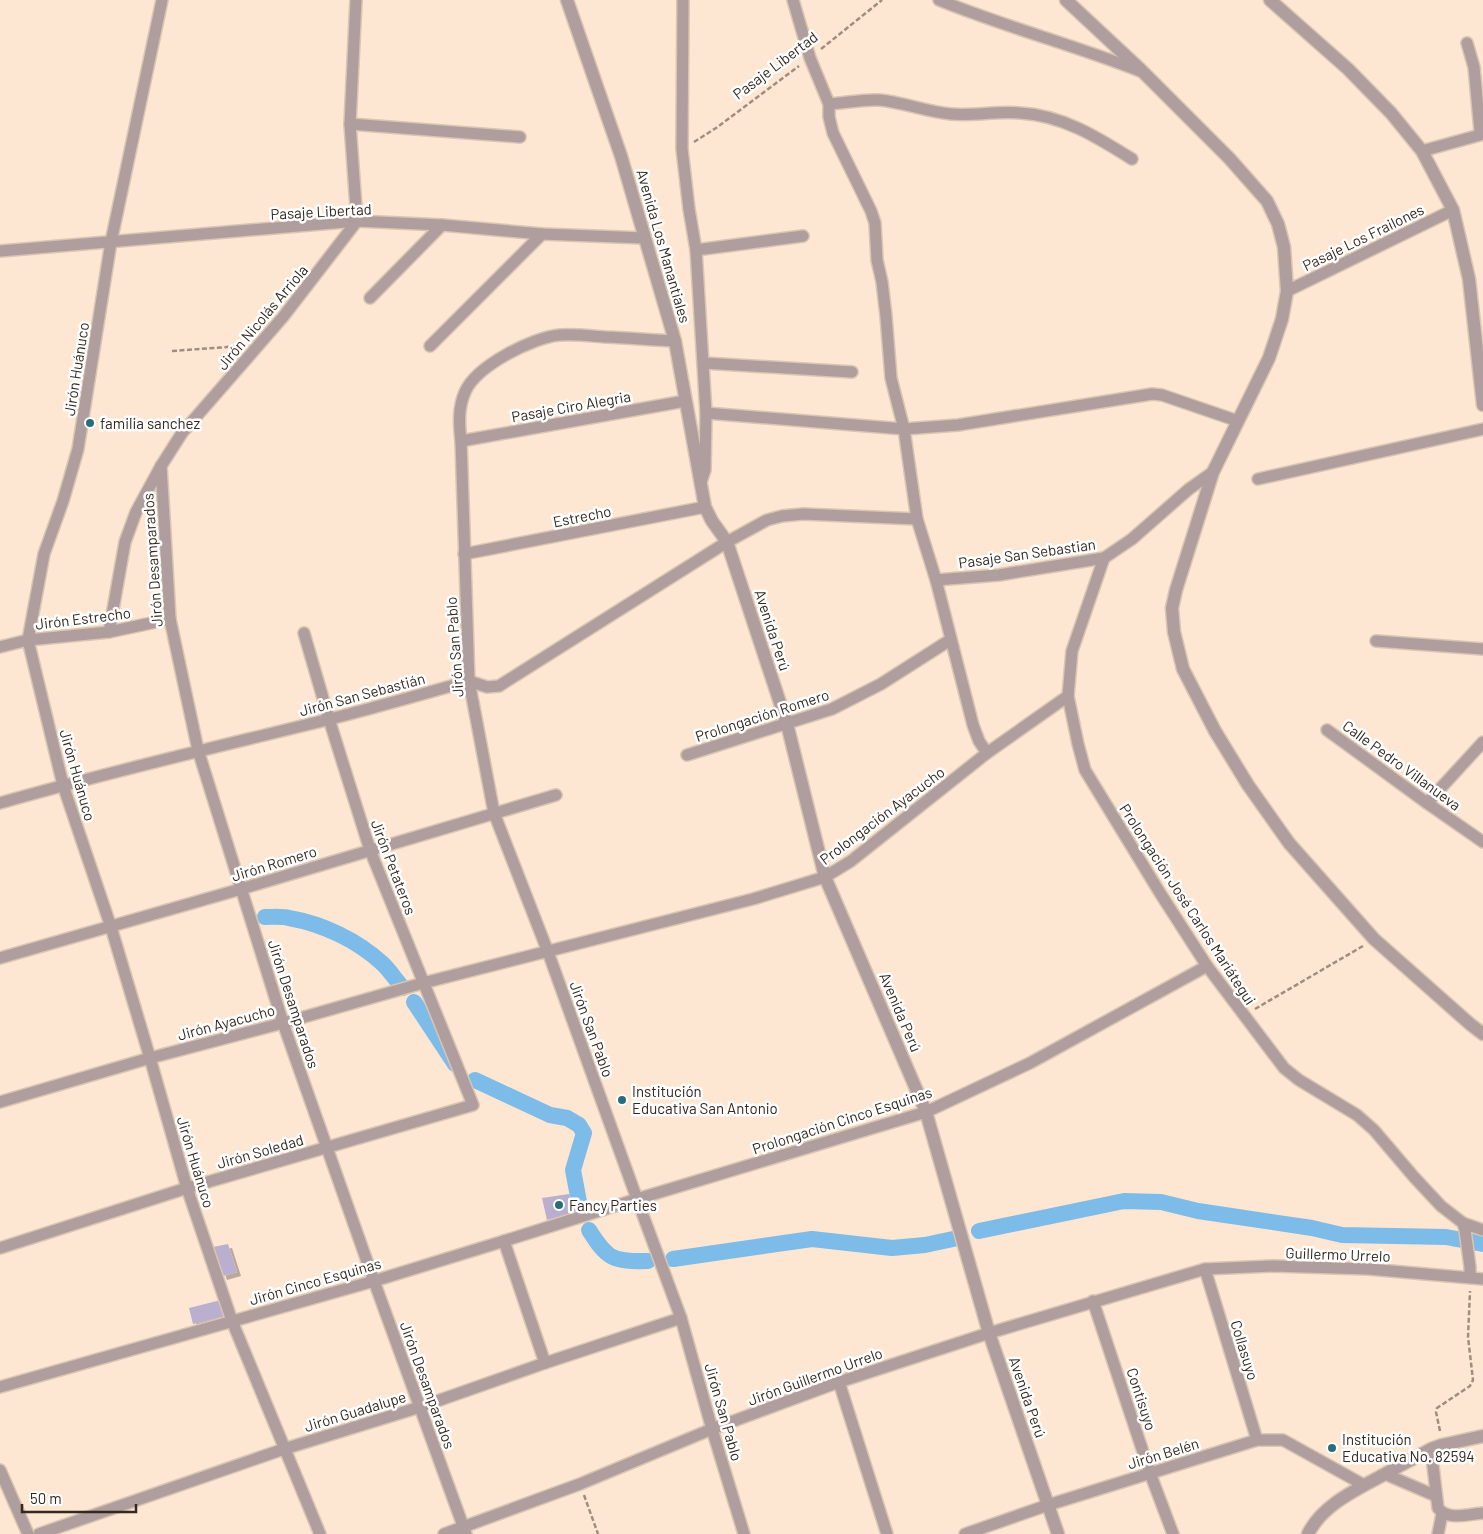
<svg xmlns="http://www.w3.org/2000/svg" width="1483" height="1534" font-family="Barlow,sans-serif">
	<style>
		.lines { fill: none; stroke-linecap: round; stroke-linejoin: round }
		.canal { stroke: #7dbbe8; stroke-width: 16 }
		.building { fill: #baafce; filter: url(#shadow) }
		.minor-casing { stroke: #d9c5b2; stroke-width: 14 }
		.tertiary-casing { stroke: #d9c5b2; stroke-width: 15 }
		.path { stroke: #9e8e7e; stroke-width: 2.5; stroke-dasharray: 5 2.5; stroke-linecap: butt }
		.minor { stroke: #b09e9e; stroke-width: 11 }
		.tertiary { stroke: #b09e9e; stroke-width: 12 }
		.poi-dot { fill: #276e7b; stroke: #fff; stroke-width: 2 }
		.labels { text-anchor: middle; dominant-baseline: central; stroke-width: 5; stroke-linejoin: round; paint-order: stroke }
		.street-label { font-size: 15px; fill: #33291f; stroke: #fff }
		.poi-label { font-size: 15px; fill: #33291f; stroke: #fff; text-anchor: start }
	</style>
	<defs>
		<filter id="shadow"><feDropShadow dx="4" dy="4" stdDeviation="0" flood-color="#0004"/></filter>
	</defs>
	<rect width="100%" height="100%" fill="#fde7d2"/>
	<g class="lines">
		<g class="canal">
			<path d="M265 917C273 917 282 916 289 918 323 924 357 940 383 964 390 971 396 980 403 988"/>
			<path d="M414 1002 455 1064"/>
			<path d="M475 1080 550 1115 567 1118 579 1125 584 1133 573 1170 580 1207"/>
			<path d="M589 1230C607 1259 613 1262 648 1261"/>
			<path d="M979 1231 1124 1201 1161 1202 1198 1211 1312 1228 1342 1235 1446 1237 1483 1244"/>
			<path d="M673 1259 812 1239 892 1248 925 1245 953 1239"/>
		</g>
	</g>
	<g class="building">
		<path d="M569 1194 578 1212 547 1220 542 1198Z"/>
		<path d="M228 1244 237 1272 223 1276 213 1247Z"/>
		<path d="M221 1300 225 1316 193 1324 189 1308Z"/>
	</g>
	<g class="lines">
		<defs>
			<g id="minor">
				<path d="M162 0 111 242 78 449 63 501 44 554 28 640 63 785 111 927 150 1058 187 1188 232 1321 320 1534"/>
				<path d="M683 0 682 149 689 209 696 250 706 413 705 470 701 482"/>
				<path d="M793 0 810 58 829 104V117L833 133 871 211 875 223 877 260 882 282 886 316 891 378 904 429 917 519 936 580 973 725 979 741 987 753"/>
				<path d="M939 0C1005 27 1074 45 1140 71"/>
				<path d="M829 104C846 103 863 99 879 100 903 102 927 112 951 114 974 116 997 111 1020 113 1062 115 1097 137 1132 159"/>
				<path d="M350 124 520 137"/>
				<path d="M1422 151 1480 135V131L1474 67 1467 43"/>
				<path d="M696 250 803 236"/>
				<path d="M0 251 357 221 442 225 542 234 644 238"/>
				<path d="M1287 291 1453 210"/>
				<path d="M370 298 442 225"/>
				<path d="M675 341C652 340 629 338 606 337 591 336 576 334 560 335 533 337 476 366 465 392 458 408 459 424 461 441L469 681 494 813 548 952 637 1199 681 1318 712 1429 744 1534"/>
				<path d="M430 346 542 234"/>
				<path d="M704 363 852 372"/>
				<path d="M706 413 904 429 958 425 1152 394 1162 395 1238 421"/>
				<path d="M461 441 685 401"/>
				<path d="M161 466 170 619 198 750 283 1023 374 1281 466 1534"/>
				<path d="M1258 479 1483 429"/>
				<path d="M464 554 705 507"/>
				<path d="M1104 558 1072 651 1068 696 1078 744 1085 770 1160 893 1207 966 1284 1068 1299 1080 1357 1115 1374 1130 1414 1177 1441 1206 1463 1223 1465 1230 1470 1267V1277"/>
				<path d="M936 580 999 575 1104 558 1132 539 1189 489 1213 472"/>
				<path d="M109 632 125 542 136 512 161 466 182 433 283 317 357 221 350 124 356 0"/>
				<path d="M1376 641 1483 649"/>
				<path d="M0 647 28 640 109 632 170 619"/>
				<path d="M1327 730 1427 803 1483 842"/>
				<path d="M687 755 832 709 881 684 950 640"/>
				<path d="M0 803C108 772 217 747 326 720 374 708 422 694 469 681L487 687 499 686 727 542 767 520 782 516 803 514 917 519"/>
				<path d="M1427 803 1483 742"/>
				<path d="M0 958 241 889 556 795"/>
				<path d="M0 1102 150 1058 283 1023 423 983 753 899 825 877 851 861 987 753 1068 696"/>
				<path d="M1463 1223 1483 1230"/>
				<path d="M504 1241 545 1363"/>
				<path d="M0 1248 187 1188 473 1105 370 850 329 719 304 633"/>
				<path d="M1205 1269 1257 1440"/>
				<path d="M1093 1301 1150 1473 1173 1534"/>
				<path d="M839 1382 887 1534"/>
				<path d="M0 1387 374 1281 504 1241 637 1199 926 1112 1030 1063 1207 966"/>
				<path d="M1431 1449 1438 1508C1447 1521 1469 1514 1483 1513"/>
				<path d="M0 1470 28 1534"/>
				<path d="M1385 1474 1436 1496"/>
				<path d="M39 1534 284 1449 420 1407 545 1363 681 1318"/>
				<path d="M444 1534 580 1484 712 1429 839 1382 989 1333 1205 1269 1274 1266 1368 1269 1483 1279"/>
				<path d="M965 1534 1048 1505 1257 1440H1283L1364 1485"/>
				<path d="M1438 1534 1442 1514"/>
			</g>
			<g id="tertiary">
				<path d="M567 0 621 156 675 341 705 507 712 521 727 542 787 724 825 877 926 1112 989 1333 1058 1534"/>
				<path d="M1066 0 1142 71 1229 158 1267 201 1278 224 1284 247 1287 291 1282 319 1269 358 1213 472 1176 590 1172 608 1174 632 1183 669 1215 731 1248 785 1289 843 1374 939 1470 1024 1483 1034"/>
				<path d="M1270 0 1348 69 1391 113 1422 151 1453 210 1457 227 1469 279 1483 405"/>
				<path d="M1308 1534C1322 1505 1356 1490 1383 1475 1399 1466 1415 1458 1431 1449L1442 1445 1483 1436"/>
			</g>
		</defs>
		<use href="#minor" class="minor-casing"/>
		<use href="#tertiary" class="tertiary-casing"/>
		<g class="path">
			<path d="M821 49 882 0"/>
			<path d="M694 142 716 128 799 66"/>
			<path d="M172 351 241 346"/>
			<path d="M1255 1009 1363 946"/>
			<path d="M1440 1431 1436 1412 1437 1408 1470 1386 1473 1380 1468 1337 1470 1291"/>
			<path d="M584 1495 598 1534"/>
		</g>
		<use href="#minor" class="minor"/>
		<use href="#tertiary" class="tertiary"/>
	</g>
	<g class="poi-dot">
		<circle cx="90" cy="423" r="5"/>
		<circle cx="622" cy="1100" r="5"/>
		<circle cx="559" cy="1205" r="5"/>
		<circle cx="1332" cy="1448" r="5"/>
	</g>
	<g class="labels">
		<g class="street-label">
			<text transform="translate(775 65) rotate(-37)">Pasaje Libertad</text>
			<text transform="translate(321 211) rotate(-3)">Pasaje Libertad</text>
			<text transform="translate(1363 237) rotate(-26)">Pasaje Los Frailones</text>
			<text transform="translate(664 246) rotate(74)">Avenida Los Manantiales</text>
			<text transform="translate(262 317) rotate(-50)">Jirón Nicolás Arriola</text>
			<text transform="translate(76 369) rotate(-81)">Jirón Huánuco</text>
			<text transform="translate(571 406) rotate(-10)">Pasaje Ciro Alegria</text>
			<text transform="translate(582 516) rotate(-11)">Estrecho</text>
			<text transform="translate(1027 553) rotate(-8)">Pasaje San Sebastian</text>
			<text transform="translate(152 560) rotate(-94)">Jirón Desamparados</text>
			<text transform="translate(83 618) rotate(-7)">Jirón Estrecho</text>
			<text transform="translate(773 630) rotate(72)">Avenida Perú</text>
			<text transform="translate(454 647) rotate(-94)">Jirón San Pablo</text>
			<text transform="translate(362 694) rotate(-15)">Jirón San Sebastián</text>
			<text transform="translate(762 715) rotate(-18)">Prolongación Romero</text>
			<text transform="translate(1402 765) rotate(36)">Calle Pedro Villanueva</text>
			<text transform="translate(78 775) rotate(74)">Jirón Huánuco</text>
			<text transform="translate(882 815) rotate(-37)">Prolongación Ayacucho</text>
			<text transform="translate(274 863) rotate(-17)">Jirón Romero</text>
			<text transform="translate(394 867) rotate(69)">Jirón Petateros</text>
			<text transform="translate(1188 904) rotate(57)">Prolongación José Carlos Mariátegui</text>
			<text transform="translate(294 1004) rotate(72)">Jirón Desamparados</text>
			<text transform="translate(901 1012) rotate(67)">Avenida Perú</text>
			<text transform="translate(226 1022) rotate(-15)">Jirón Ayacucho</text>
			<text transform="translate(592 1029) rotate(70)">Jirón San Pablo</text>
			<text transform="translate(842 1120) rotate(-18)">Prolongación Cinco Esquinas</text>
			<text transform="translate(260 1151) rotate(-16)">Jirón Soledad</text>
			<text transform="translate(196 1162) rotate(73)">Jirón Huánuco</text>
			<text transform="translate(1338 1254) rotate(2)">Guillermo Urrelo</text>
			<text transform="translate(315 1281) rotate(-16)">Jirón Cinco Esquinas</text>
			<text transform="translate(1245 1350) rotate(73)">Collasuyo</text>
			<text transform="translate(815 1376) rotate(-20)">Jirón Guillermo Urrelo</text>
			<text transform="translate(428 1385) rotate(70)">Jirón Desamparados</text>
			<text transform="translate(1028 1397) rotate(71)">Avenida Perú</text>
			<text transform="translate(1142 1399) rotate(72)">Contisuyo</text>
			<text transform="translate(355 1411) rotate(-17)">Jirón Guadalupe</text>
			<text transform="translate(724 1412) rotate(74)">Jirón San Pablo</text>
			<text transform="translate(1163 1453) rotate(-17)">Jirón Belén</text>
		</g>
		<g class="poi-label">
			<text x="100" y="423">familia sanchez</text>
			<text x="632" y="1091">Institución<tspan x="632" dy="17">Educativa San Antonio</tspan></text>
			<text x="569" y="1205">Fancy Parties</text>
			<text x="1342" y="1439">Institución<tspan x="1342" dy="17">Educativa No. 82594</tspan></text>
		</g>
	</g>
	<path d="M22 1504v8h114v-8" fill="none" stroke="#33291f" stroke-width="2.5"/>
	<text x="30" y="1504" font-size="15" fill="#33291f" stroke="#ffffff" stroke-width="4" paint-order="stroke">50 m</text>
</svg>
